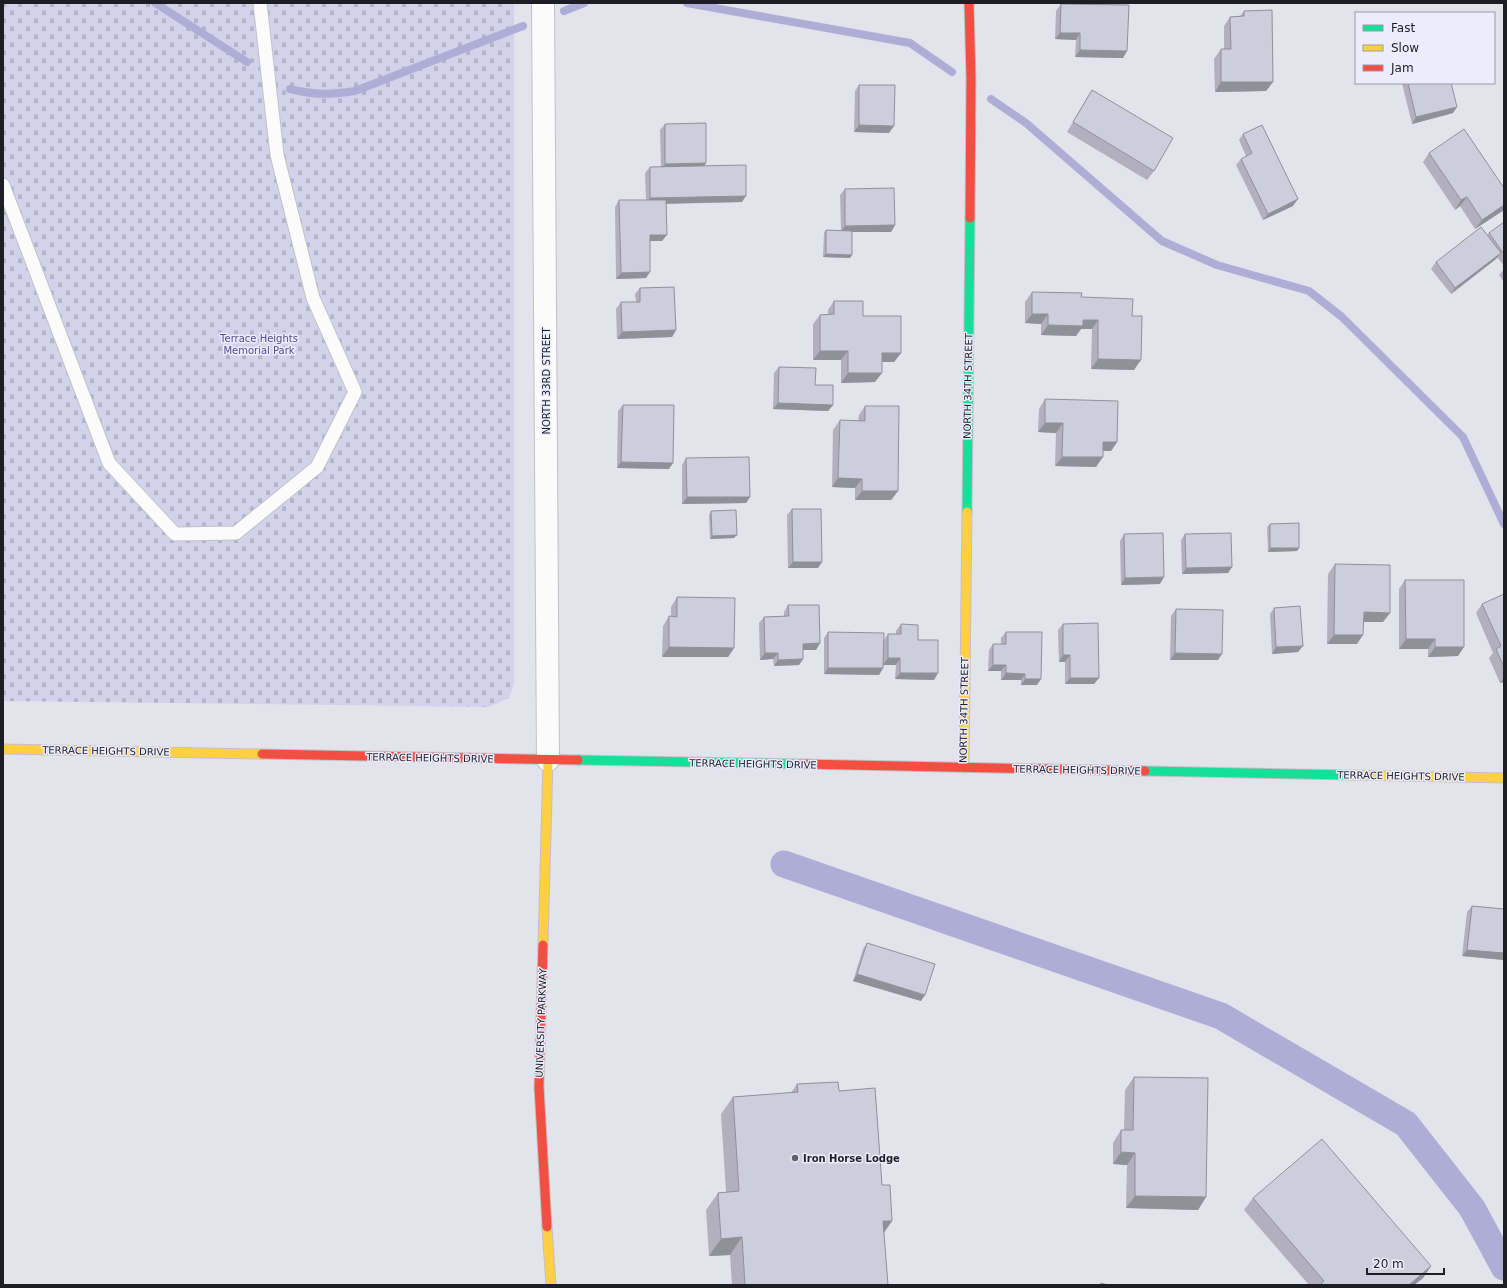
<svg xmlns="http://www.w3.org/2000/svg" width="1507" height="1288" font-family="'DejaVu Sans',sans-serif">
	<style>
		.cemetery { fill: url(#cemetery-stones) }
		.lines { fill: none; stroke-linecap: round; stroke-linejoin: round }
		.stream { stroke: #aeadd6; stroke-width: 8 }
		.canal { stroke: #aeadd6; stroke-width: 27 }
		.lane-casing { stroke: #c1c1c7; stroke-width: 15 }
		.street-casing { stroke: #c1c1c7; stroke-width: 24 }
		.fast-casing { stroke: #c1c1c7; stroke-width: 11 }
		.slow-casing { stroke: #c1c1c7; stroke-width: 11 }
		.jam-casing { stroke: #c1c1c7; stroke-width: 11 }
		.lane { stroke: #fbfbfc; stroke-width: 13 }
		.street { stroke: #fbfbfc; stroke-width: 22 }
		.fast { stroke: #16e098; stroke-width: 9 }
		.slow { stroke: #ffcf43; stroke-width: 9 }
		.jam { stroke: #f24e42; stroke-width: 9 }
		.wall { fill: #b1b0bc }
		.shaded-wall { fill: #909099 }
		.building { fill: #cecddb; stroke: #909099 }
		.poi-dot { fill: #62626a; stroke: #ececfd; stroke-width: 1.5 }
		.labels { text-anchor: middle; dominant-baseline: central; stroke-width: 3; stroke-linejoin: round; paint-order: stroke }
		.park-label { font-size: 10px; fill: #524b91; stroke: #ececfd }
		.street-label { font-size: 10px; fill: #1d1d24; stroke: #ececfd }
		.poi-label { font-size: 10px; font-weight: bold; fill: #1d1d24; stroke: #ececfd; text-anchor: start }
	</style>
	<defs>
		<pattern id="cemetery-stones" width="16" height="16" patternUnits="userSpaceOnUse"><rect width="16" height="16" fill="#d2d2eb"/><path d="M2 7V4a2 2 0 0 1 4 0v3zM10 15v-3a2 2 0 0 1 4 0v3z" fill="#b4b4c9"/></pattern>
	</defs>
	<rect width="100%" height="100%" fill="#e3e3ec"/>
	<path class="cemetery" d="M3 3H514V684L509 698 489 707 3 701Z"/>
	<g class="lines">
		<g class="stream">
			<path d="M155 3 247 62"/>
			<path d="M687 3 910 43 952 72"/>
			<path d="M564 11 584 3"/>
			<path d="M290 89C315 95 330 95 355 91L523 26"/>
			<path d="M991 99 1026 123 1162 241 1217 265 1309 291 1342 317 1463 437 1504 524"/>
		</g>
		<path class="canal" d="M784 864 1221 1016 1406 1124 1472 1208 1504 1267"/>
		<defs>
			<path id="lane" d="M3 185 109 463 175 534 236 533 317 467 355 392 313 298 277 155 260 3"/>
			<path id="street" d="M543 3 548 760"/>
			<g id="fast">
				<path d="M967 512 970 218"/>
				<path d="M578 760 802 764"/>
				<path d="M1145 771 1351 775"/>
			</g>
			<g id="slow">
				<path d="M3 749 262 754"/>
				<path d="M964 768 967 512"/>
				<path d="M1351 775 1504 778"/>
				<path d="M543 945 548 760"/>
				<path d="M547 1227 551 1285"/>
			</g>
			<g id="jam">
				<path d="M969 3 971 78 970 218"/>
				<path d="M262 754 578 760"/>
				<path d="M802 764 1145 771"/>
				<path d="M543 945 539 1087 547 1227"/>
			</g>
		</defs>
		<use href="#lane" class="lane-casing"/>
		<use href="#street" class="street-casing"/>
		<use href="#fast" class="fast-casing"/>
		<use href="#slow" class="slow-casing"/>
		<use href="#jam" class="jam-casing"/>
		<use href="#lane" class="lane"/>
		<use href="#street" class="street"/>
		<use href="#fast" class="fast"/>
		<use href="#slow" class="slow"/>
		<use href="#jam" class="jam"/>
	</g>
	<g class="wall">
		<path d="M1061 4 1123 58 1075 57 1076 40 1055 39 1056 11Z"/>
		<path d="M1244 11 1273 82 1266 91 1215 92 1214 59 1221 49H1224V26L1230 17 1240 16Z"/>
		<path d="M1402 83H1451L1453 113 1412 124Z"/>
		<path d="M859 85 889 133 854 132 855 91Z"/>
		<path d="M1092 90 1154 171 1147 180 1067 132 1086 100Z"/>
		<path d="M665 124 705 166 742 202 666 204 662 241H650L646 278 616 279 615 207 619 200H646L645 173 650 167H661L660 130Z"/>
		<path d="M1243 134 1293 206 1263 220 1236 165 1241 159 1246 156 1239 140Z"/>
		<path d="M1429 153 1504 188V210L1475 229 1460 206 1455 210 1423 162Z"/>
		<path d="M845 189 895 225 891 232H852L850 258 823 257 824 233 826 230H841L840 195Z"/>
		<path d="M1504 222V266L1497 257 1496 259 1451 294 1431 269 1436 262 1487 235 1489 233Z"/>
		<path d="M1504 269V282L1499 275Z"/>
		<path d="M640 288 676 330 672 337 617 339 616 309 621 302H636L635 294Z"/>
		<path d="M1032 292 1081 297 1132 316 1134 370 1091 369 1092 329H1081L1076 336 1041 335V324L1025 323V302Z"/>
		<path d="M834 301 863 316 901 353 894 362H882L875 382 841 383V360H813V324L820 315 828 314V310Z"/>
		<path d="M779 367 815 385 833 405 828 411 773 409 774 373Z"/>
		<path d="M1045 399 1117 442 1111 451H1103L1096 467 1055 466 1056 433 1038 432 1039 409Z"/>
		<path d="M623 405 669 469 617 468 618 411Z"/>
		<path d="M865 406 898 491 891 500H855V488L832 487 833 430 840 420 858 421 859 415Z"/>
		<path d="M686 458 750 497 746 503 682 504V465Z"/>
		<path d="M792 509 822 562 818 568H788L787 515Z"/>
		<path d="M711 511 734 538 710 539 709 515Z"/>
		<path d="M1270 524 1299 548 1297 551 1268 552 1267 527Z"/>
		<path d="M1124 534 1160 584 1121 585 1120 541Z"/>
		<path d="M1185 534 1232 567 1228 573 1182 574 1181 540Z"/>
		<path d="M1335 564 1383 622H1364L1357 644H1327L1328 574Z"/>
		<path d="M1405 580 1458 656 1428 657V649H1399V589Z"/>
		<path d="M1504 594V682L1500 683 1489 658 1493 653 1476 613 1482 604Z"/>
		<path d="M677 597 734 648 728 657H662L663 626 669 616H671V607Z"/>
		<path d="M788 605 820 643 816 650H803V659L799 665 774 666 773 659 760 660 759 623 764 617 784 616V612Z"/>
		<path d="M1274 608 1298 652 1272 654 1270 614Z"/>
		<path d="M1176 609 1218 660H1170L1171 616Z"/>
		<path d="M901 624 918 640 934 680 895 679 896 665H883V668L879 675 824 674V638L828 632 884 640 888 634H896V631Z"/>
		<path d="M1063 624 1094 684H1065V662H1059L1058 630Z"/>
		<path d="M1006 632 1037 685H1021V680H1001V671H988L989 650 993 644H1001V638Z"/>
		<path d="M1472 906 1504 909V960L1462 956 1467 912Z"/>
		<path d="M867 943 921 1001 853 981 863 949Z"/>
		<path d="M1134 1077 1206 1197 1198 1210 1126 1208 1127 1165 1113 1164V1143L1121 1130H1124L1125 1090Z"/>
		<path d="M797 1084 839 1091 882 1185 892 1221 884 1233 888 1285H732L730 1255 709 1256 706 1210 718 1193 726 1192 721 1114 733 1097 791 1093Z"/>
		<path d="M1253 1198 1431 1266 1423 1278 1414 1285H1309L1244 1210Z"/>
	</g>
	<g class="shaded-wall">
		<path d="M1060 33H1080L1076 40 1055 39Z"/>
		<path d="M1080 50 1127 51 1123 58 1075 57Z"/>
		<path d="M1221 82H1273L1266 91 1215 92Z"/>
		<path d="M1457 107 1453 113 1412 124 1416 117Z"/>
		<path d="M859 125 894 126 889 133 854 132Z"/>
		<path d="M706 163 702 170 661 171 665 164Z"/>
		<path d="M746 196 742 202 646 204 650 198Z"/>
		<path d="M1467 197 1460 206 1455 210 1461 200Z"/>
		<path d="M1298 199 1293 206 1263 220 1268 214Z"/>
		<path d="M1504 205V210L1475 229 1482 220Z"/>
		<path d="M895 225 891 232H841L845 226Z"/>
		<path d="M650 235H667L662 241H645Z"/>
		<path d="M1501 253 1496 259 1451 294 1455 288Z"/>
		<path d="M826 254 852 255 850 258 823 257Z"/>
		<path d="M650 272 646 278 616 279 621 273Z"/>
		<path d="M1032 314H1048L1041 324 1025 323Z"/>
		<path d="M1083 320H1098L1092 329H1081L1076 336 1041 335 1048 325Z"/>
		<path d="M676 330 672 337 617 339 622 332Z"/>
		<path d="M820 351H848L841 360H813Z"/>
		<path d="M882 353H901L894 362H875Z"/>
		<path d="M1098 359 1141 360 1134 370 1091 369Z"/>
		<path d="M848 373H882L875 382 841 383Z"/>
		<path d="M778 403 833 405 828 411 773 409Z"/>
		<path d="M1045 423H1063L1056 433 1038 432Z"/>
		<path d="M1103 442H1117L1111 451H1096Z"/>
		<path d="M1062 457H1103L1096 467 1055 466Z"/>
		<path d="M621 462 673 463 669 469 617 468Z"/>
		<path d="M838 478 862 479 855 488 832 487Z"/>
		<path d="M862 491H898L891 500H855Z"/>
		<path d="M687 497H750L746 503 682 504Z"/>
		<path d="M737 535 734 538 710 539 712 536Z"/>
		<path d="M1270 548H1299L1297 551 1268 552Z"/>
		<path d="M793 562H822L818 568H788Z"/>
		<path d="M1232 567 1228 573 1182 574 1186 568Z"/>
		<path d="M1164 577 1160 584 1121 585 1125 578Z"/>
		<path d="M1364 612 1390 613 1383 622H1357Z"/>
		<path d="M1334 635H1363L1357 644H1327Z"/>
		<path d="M1406 639H1435L1428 649H1399Z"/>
		<path d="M820 643 816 650H798L803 644Z"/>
		<path d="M1303 646 1298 652 1272 654 1276 647Z"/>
		<path d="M669 647 734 648 728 657H662Z"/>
		<path d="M1435 647H1464L1458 656 1428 657Z"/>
		<path d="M765 653H778L773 659 760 660Z"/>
		<path d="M1175 653 1222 654 1218 660H1170Z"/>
		<path d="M1063 655H1070L1065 662H1059Z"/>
		<path d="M888 658H900L896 665H883Z"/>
		<path d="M803 659 799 665 774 666 778 660Z"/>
		<path d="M993 665H1006L1001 671H988Z"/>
		<path d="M828 668H883L879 675 824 674Z"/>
		<path d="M900 673H938L934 680 895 679Z"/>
		<path d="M1006 673 1025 674 1021 680H1001Z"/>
		<path d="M1070 678H1099L1094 684H1065Z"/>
		<path d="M1504 678V682L1500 683Z"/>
		<path d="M1025 679H1041L1037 685H1021Z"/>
		<path d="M1467 950 1504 953V960L1462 956Z"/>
		<path d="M857 974 925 995 921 1001 853 981Z"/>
		<path d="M1121 1152 1135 1153 1127 1165 1113 1164Z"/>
		<path d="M1135 1196 1206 1197 1198 1210 1126 1208Z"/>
		<path d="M883 1221H892L880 1238Z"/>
		<path d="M742 1237 730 1255 709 1256 721 1239Z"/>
		<path d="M1431 1266 1423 1278 1414 1285H1409Z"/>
	</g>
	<g class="building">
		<path d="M1061 4 1129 5 1127 51 1080 50V33H1060Z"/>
		<path d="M1272 10 1273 82H1221V49H1231L1230 17 1244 16V11Z"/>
		<path d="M1408 83H1451L1457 107 1416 117Z"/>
		<path d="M859 85H895L894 126 859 125Z"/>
		<path d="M1092 90 1173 138 1154 171 1073 122Z"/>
		<path d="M706 123V163L665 164V124Z"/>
		<path d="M1262 125 1298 199 1268 214 1241 159 1252 153 1243 134Z"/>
		<path d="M1464 129 1504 188V205L1482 220 1467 197 1461 200 1429 153Z"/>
		<path d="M746 165V196L650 198V167Z"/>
		<path d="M894 188 895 225 845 226V189Z"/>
		<path d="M619 200H666L667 235H650V272L621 273Z"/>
		<path d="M1504 222V254L1489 233Z"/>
		<path d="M1481 227 1501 253 1455 288 1436 262Z"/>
		<path d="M826 230 852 231V255L826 254Z"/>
		<path d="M674 287 676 330 622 332 621 302H640V288Z"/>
		<path d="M1032 292 1082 293 1081 297 1133 299 1132 316H1142L1141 360 1098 359V320H1083V326L1048 325V314H1032Z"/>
		<path d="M834 301H863V316H901V353H882V373H848V351H820V315L834 314Z"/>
		<path d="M779 367 816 368 815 385H833V405L778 403Z"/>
		<path d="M1045 399 1118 401 1117 442H1103V457H1062L1063 423H1045Z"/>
		<path d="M623 405H674L673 463 621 462Z"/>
		<path d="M865 406H899L898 491H862V479L838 478 840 420 865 421Z"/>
		<path d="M749 457 750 497H687L686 458Z"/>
		<path d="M792 509H821L822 562H793Z"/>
		<path d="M736 510 737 535 712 536 711 511Z"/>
		<path d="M1299 523V548H1270V524Z"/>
		<path d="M1163 533 1164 577 1125 578 1124 534Z"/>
		<path d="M1231 533 1232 567 1186 568 1185 534Z"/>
		<path d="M1335 564 1390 565V613L1364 612 1363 635H1334Z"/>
		<path d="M1405 580H1464V647H1435V639H1406Z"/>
		<path d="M1504 594V667L1496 649 1501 646 1482 604Z"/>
		<path d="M677 597 735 598 734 648 669 647V616L677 617Z"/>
		<path d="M788 605H819L820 643 803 644V659L778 660V653H765L764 617 789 616Z"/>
		<path d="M1300 606 1303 646 1276 647 1274 608Z"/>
		<path d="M1176 609 1223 610 1222 654 1175 653Z"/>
		<path d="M1098 623 1099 678H1070V655H1063V624Z"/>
		<path d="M901 624 918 625V640H938V673H900V658H888V634H901Z"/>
		<path d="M828 632 884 633 883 668H828Z"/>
		<path d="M1006 632H1042L1041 679H1025V674L1006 673V665H993V644H1006Z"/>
		<path d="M1472 906 1504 909V953L1467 950Z"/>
		<path d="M867 943 935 964 925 995 857 974Z"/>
		<path d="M1134 1077 1208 1078 1206 1197 1135 1196V1153L1121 1152V1130H1133Z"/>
		<path d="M838 1082 839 1091 875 1088 882 1185H890L892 1221H883L888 1285H745L742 1237 721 1239 718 1193 739 1191 733 1097 798 1092 797 1084Z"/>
		<path d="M1322 1139 1431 1266 1409 1285H1320L1324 1281 1253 1198Z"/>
		<path d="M1101 1283 1108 1285H1100Z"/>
	</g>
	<circle class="poi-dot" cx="795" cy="1158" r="4"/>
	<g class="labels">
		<g class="park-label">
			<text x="259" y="338">Terrace Heights<tspan x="259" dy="12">Memorial Park</tspan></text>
		</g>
		<g class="street-label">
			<text transform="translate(546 381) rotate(-90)">NORTH 33RD STREET</text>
			<text transform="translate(968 386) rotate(-89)">NORTH 34TH STREET</text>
			<text transform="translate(964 710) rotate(-89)">NORTH 34TH STREET</text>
			<text transform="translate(106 751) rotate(1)">TERRACE HEIGHTS DRIVE</text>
			<text transform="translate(430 758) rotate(1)">TERRACE HEIGHTS DRIVE</text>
			<text transform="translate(753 764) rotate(1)">TERRACE HEIGHTS DRIVE</text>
			<text transform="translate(1077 770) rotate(1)">TERRACE HEIGHTS DRIVE</text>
			<text transform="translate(1401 776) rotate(1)">TERRACE HEIGHTS DRIVE</text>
			<text transform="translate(541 1023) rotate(-88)">UNIVERSITY PARKWAY</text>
		</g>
		<g class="poi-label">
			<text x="803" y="1158">Iron Horse Lodge</text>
		</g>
	</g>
	<rect width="1507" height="1288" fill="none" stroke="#1d1d24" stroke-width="8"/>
	<rect x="1355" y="12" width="140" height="72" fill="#ececfd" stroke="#9999a6"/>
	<rect x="1363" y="25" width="20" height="6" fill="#16e098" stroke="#9999a6"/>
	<text x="1391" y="32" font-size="12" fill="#1d1d24">Fast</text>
	<rect x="1363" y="45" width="20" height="6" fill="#ffcf43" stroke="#9999a6"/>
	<text x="1391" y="52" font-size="12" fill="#1d1d24">Slow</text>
	<rect x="1363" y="65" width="20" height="6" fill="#f24e42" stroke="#9999a6"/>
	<text x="1391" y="72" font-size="12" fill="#1d1d24">Jam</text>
	<path d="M1367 1268v6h77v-6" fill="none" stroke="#1d1d24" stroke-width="2"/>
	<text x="1373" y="1268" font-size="12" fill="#1d1d24" stroke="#ececfd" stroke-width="3" paint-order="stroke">20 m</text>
</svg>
